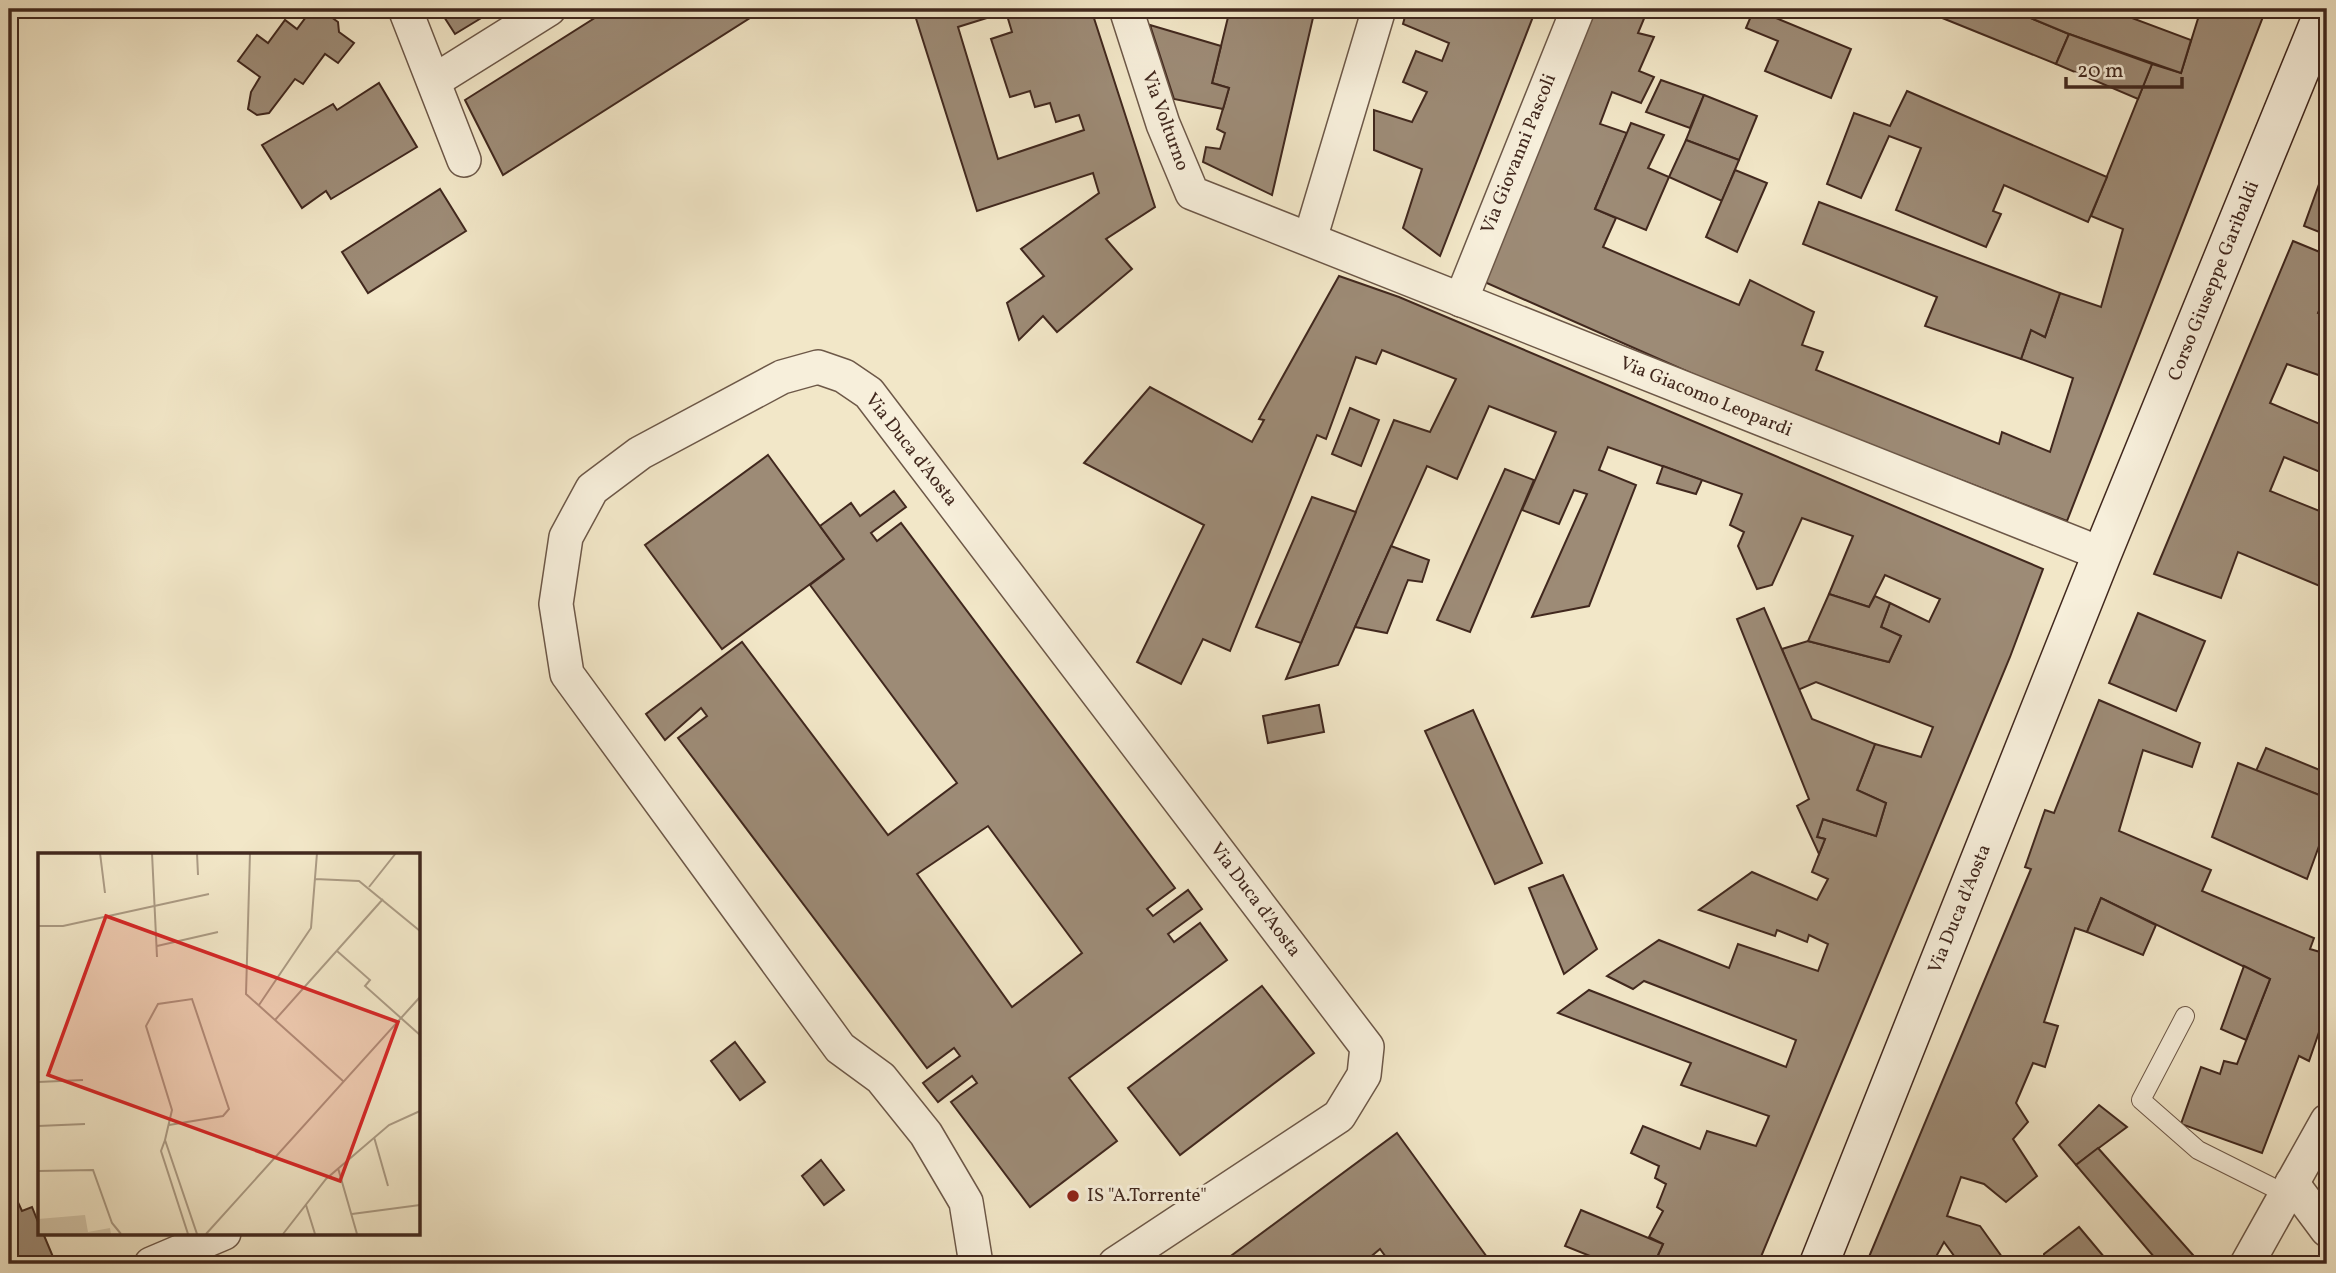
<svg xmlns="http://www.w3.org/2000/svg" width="2336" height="1273" font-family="Vollkorn,serif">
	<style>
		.building { fill: #9d8b76; stroke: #41281e; stroke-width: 2; fill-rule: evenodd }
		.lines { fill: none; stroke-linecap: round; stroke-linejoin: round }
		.lane-casing { stroke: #6d5848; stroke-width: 20 }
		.street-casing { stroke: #6d5848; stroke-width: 36 }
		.secondary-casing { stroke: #41281e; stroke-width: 41 }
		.lane { stroke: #f7efdb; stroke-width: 18 }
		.street { stroke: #f7efdb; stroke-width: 33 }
		.secondary { stroke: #f7efdb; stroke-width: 38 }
		.poi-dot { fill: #8f2418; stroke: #f7efdb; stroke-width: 2.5 }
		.labels { text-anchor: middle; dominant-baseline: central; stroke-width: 6; stroke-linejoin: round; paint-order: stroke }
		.street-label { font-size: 19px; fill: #41281e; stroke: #f7efdb }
		.poi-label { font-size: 19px; fill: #41281e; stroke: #f7efdb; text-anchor: start }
		.inset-road { fill: none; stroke: #ab9b84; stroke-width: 2 }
		.view { fill: #d62828; fill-opacity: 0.15; stroke: #d62828; stroke-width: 3.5 }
		.inset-edge { fill: none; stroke: #41281e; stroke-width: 3.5 }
	</style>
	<rect width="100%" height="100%" fill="#f2e7c8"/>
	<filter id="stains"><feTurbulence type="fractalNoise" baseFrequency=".00286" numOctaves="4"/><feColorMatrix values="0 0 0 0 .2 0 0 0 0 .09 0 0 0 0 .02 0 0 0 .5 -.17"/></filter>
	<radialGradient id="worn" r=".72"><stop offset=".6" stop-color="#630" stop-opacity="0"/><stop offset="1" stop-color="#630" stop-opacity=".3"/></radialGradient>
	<g class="building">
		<path d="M312 9H320L338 22 339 32 354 43 338 63 325 54 303 84 295 79 269 113 257 115 248 109 251 92 260 77 238 61 257 35 268 43 285 20 297 29Z"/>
		<path d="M439 9H496L455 34Z"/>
		<path d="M609 9H764L503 175 465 100Z"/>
		<path d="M913 9H1091L1155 207 1106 239 1132 269 1057 332 1043 316 1019 340 1007 303 1044 276 1021 249 1099 193 1093 173 977 211ZM1006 12 1012 32 991 39 1010 97 1030 91 1035 107 1050 103 1056 122 1079 115 1084 130 998 159 958 27Z"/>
		<path d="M1230 9H1315L1272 195 1203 162 1206 147 1220 149 1225 133 1217 129 1229 88 1212 83Z"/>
		<path d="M1407 9H1536L1440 256 1403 228 1422 169 1374 150V110L1412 122 1427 92 1403 82 1416 51 1442 61 1449 43 1403 24Z"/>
		<path d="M1590 9H1648L1638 33 1654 37 1639 71 1654 77 1641 103 1612 92 1600 124 1627 133 1595 209 1616 218 1603 247 1739 305 1750 280 1814 312 1802 345 1823 352 1816 370 1999 444 2002 432 2050 452 2073 378 2021 359 2031 330 2045 337 2060 293 2101 307 2123 229 2091 216 2152 64 2181 73 2201 9H2266L2067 521 1736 393 1480 280Z"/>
		<path d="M1754 9 1851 49 1831 98 1765 71 1778 41 1746 28Z"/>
		<path d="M1920 9H2009L2069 34 2056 64Z"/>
		<path d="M2009 9H2108L2191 40 2181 73 2069 34Z"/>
		<path d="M1150 25 1221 46 1212 83 1229 88 1223 109 1174 99Z"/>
		<path d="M2069 34 2152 64 2138 99 2056 64Z"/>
		<path d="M1661 80 1704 95 1690 128 1646 112Z"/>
		<path d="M379 83 417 147 331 199 326 191 302 208 262 145 333 104 337 110Z"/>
		<path d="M1907 91 2107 177 2088 222 2004 185 1993 211 2001 214 1986 247 1896 210 1921 148 1889 136 1861 198 1827 184 1854 113 1890 126Z"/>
		<path d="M1704 95 1757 116 1739 160 1686 140Z"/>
		<path d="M1631 123 1664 135 1648 168 1669 177 1646 230 1595 209Z"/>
		<path d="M1686 140 1739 160 1722 201 1669 177Z"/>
		<path d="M2327 162V235L2304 226Z"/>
		<path d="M1735 170 1767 183 1737 252 1706 237Z"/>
		<path d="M440 189 466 231 368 293 342 252Z"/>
		<path d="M1819 202 2060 293 2045 337 2031 330 2021 359 1925 326 1937 297 1803 244Z"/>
		<path d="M2293 241 2327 255V293L2318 313 2327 317V378L2287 364 2270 403 2327 427V449L2320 472 2284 457 2270 491 2327 514V589L2238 552 2221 598 2154 574Z"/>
		<path d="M1339 276 1399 297 2043 569 2010 657 1758 1264H1654L1663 1244 1649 1237 1663 1211 1657 1207 1666 1184 1655 1178 1659 1166 1631 1153 1643 1126 1700 1149 1707 1131 1756 1146 1769 1116 1681 1085 1691 1063 1558 1013 1589 990 1786 1067 1796 1040 1644 981 1633 989 1607 976 1659 940 1729 968 1738 944 1818 971 1828 944 1809 935 1807 942 1777 930 1775 936 1699 910 1752 872 1817 900 1828 879 1812 872 1825 839 1817 837 1823 819 1876 836 1886 803 1857 790 1875 744 1921 757 1933 727 1816 682 1798 690 1782 649 1808 641 1889 662 1901 636 1881 627 1890 603 1929 622 1940 599 1885 575 1869 607 1829 594 1853 536 1802 518 1772 585 1757 589 1738 546 1744 532 1730 525 1742 494 1608 447 1599 470 1636 485 1589 606 1532 617 1587 494 1574 490 1559 524 1522 510 1556 432 1489 406 1457 479 1427 466 1338 665 1286 679 1394 420 1430 432 1456 379 1382 350 1376 364 1356 357 1326 439 1317 435 1230 651 1203 639 1181 684 1137 662 1204 525 1084 463 1150 387 1252 442 1264 420 1259 419Z"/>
		<path d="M1350 408 1379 420 1361 466 1332 454Z"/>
		<path d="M768 455 844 559 722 649 645 545Z"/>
		<path d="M1663 466 1702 480 1696 494 1657 483Z"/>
		<path d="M1505 469 1534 480 1470 632 1437 620Z"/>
		<path d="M894 491 906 507 871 533 877 541 901 523 1175 888 1147 909 1153 916 1188 890 1202 909 1168 934 1174 942 1200 923 1227 960 1069 1078 1117 1141 1030 1207 951 1102 977 1083 972 1076 938 1102 923 1083 960 1056 954 1048 927 1068 678 738 707 716 701 708 665 740 646 714 742 642 888 835 957 783 810 585 844 559 820 526 851 503 860 516ZM988 826 1082 953 1012 1007 917 874Z"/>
		<path d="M1312 497 1356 512 1301 643 1256 627Z"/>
		<path d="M1391 546 1429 560 1422 582 1408 580 1387 633 1355 627Z"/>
		<path d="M1829 594 1869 607 1875 596 1890 603 1881 627 1901 636 1889 662 1808 641Z"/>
		<path d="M1764 608 1812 719 1875 744 1857 790 1886 803 1876 836 1823 819 1817 837 1825 839 1819 854 1797 806 1809 799 1737 619Z"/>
		<path d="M2138 613 2205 641 2176 711 2109 683Z"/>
		<path d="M2099 700 2200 743 2192 767 2143 750 2119 831 2211 870 2202 891 2314 938 2310 949 2327 954V1009L2309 1061 2299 1056 2262 1153 2181 1124 2201 1067 2220 1074 2224 1061 2237 1064 2270 979 2101 898 2087 932 2075 928 2044 1022 2058 1026 2045 1067 2033 1063 2016 1103 2028 1122 2013 1139 2037 1176 2006 1202 1984 1184 1961 1177 1947 1216 1980 1226 2007 1264H1960L1944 1242 1932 1264H1866L2031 869 2025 867 2045 810 2054 813Z"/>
		<path d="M1319 705 1324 732 1268 743 1263 716Z"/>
		<path d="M1473 710 1542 863 1495 884 1425 731Z"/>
		<path d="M2266 748 2327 773V798L2256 771Z"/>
		<path d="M2238 763 2327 798V824L2307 879 2212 837Z"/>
		<path d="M1563 875 1597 949 1564 974 1529 888Z"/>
		<path d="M2101 898 2156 925 2143 955 2087 932Z"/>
		<path d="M2244 966 2270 979 2246 1040 2221 1029Z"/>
		<path d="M1262 986 1314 1053 1180 1155 1128 1088Z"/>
		<path d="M735 1042 765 1082 740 1100 711 1061Z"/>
		<path d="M2099 1105 2127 1127 2076 1165 2059 1145Z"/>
		<path d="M1397 1133 1492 1264H1391L1380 1249 1362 1264H1220Z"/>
		<path d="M2098 1148 2201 1264H2160L2076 1165Z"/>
		<path d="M821 1160 844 1190 824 1205 802 1176Z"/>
		<path d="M9 1183 22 1211 32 1207 40 1227V1233H43L56 1264H9Z"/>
		<path d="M1581 1210 1663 1244 1654 1264H1610L1565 1246Z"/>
		<path d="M2079 1227 2110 1264H2044V1254Z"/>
	</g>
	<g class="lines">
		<defs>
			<path id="lane" d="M2185 1016 2141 1100 2198 1150 2286 1194"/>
			<g id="street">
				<path d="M405 9 464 160"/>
				<path d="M1126 9 1163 124 1192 193 2102 554"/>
				<path d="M434 81 549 9"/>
				<path d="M1310 239 1379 9"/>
				<path d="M1461 300 1578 9"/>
				<path d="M2292 1183 2327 1230"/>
				<path d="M151 1264 224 1233"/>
				<path d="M976 1264 966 1202 926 1134 881 1078 840 1048 567 674 556 604 566 537 592 489 640 453 782 377 818 367 844 376 869 393 1367 1047 1364 1075 1339 1116 1115 1264"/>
				<path d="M2247 1264 2327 1121"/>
			</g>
			<path id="secondary" d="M1819 1264 2102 554 2325 9"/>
		</defs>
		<use href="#lane" class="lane-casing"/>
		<use href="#street" class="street-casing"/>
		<use href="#secondary" class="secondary-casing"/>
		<use href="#lane" class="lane"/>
		<use href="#street" class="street"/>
		<use href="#secondary" class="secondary"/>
	</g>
	<circle class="poi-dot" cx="1073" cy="1196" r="7"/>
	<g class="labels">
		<g class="street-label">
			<text transform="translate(1165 121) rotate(70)">Via Volturno</text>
			<text transform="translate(1519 154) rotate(-68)">Via Giovanni Pascoli</text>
			<text transform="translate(2214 281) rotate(-68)">Corso Giuseppe Garibaldi</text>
			<text transform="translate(1706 397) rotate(22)">Via Giacomo Leopardi</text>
			<text transform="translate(911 450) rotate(52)">Via Duca d'Aosta</text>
			<text transform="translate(1255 900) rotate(53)">Via Duca d'Aosta</text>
			<text transform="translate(1960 909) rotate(-68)">Via Duca d'Aosta</text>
		</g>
		<g class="poi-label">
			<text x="1087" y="1196">IS "A.Torrente"</text>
		</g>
	</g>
	<g transform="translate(38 853)">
		<rect width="382" height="382" fill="#f2e7c8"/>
		<path d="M47 362 50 379 72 375 73 381H0V366Z" fill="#d4c7ab"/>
		<path class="inset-road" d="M62 0 67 40M114 0 119 104M159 0 160 22M212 0 208 141 305 228M277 26 321 28 382 78M331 34 358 0M0 58V154M0 73H25L171 41M119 93 180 79M299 98 332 127 327 133 382 182M221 152 273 75 279 0M237 167 345 46M0 229 45 227M131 272 185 263 191 256 154 146 120 151 108 173 134 257 127 287 159 381M0 273 47 271M336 284 350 333M127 287 123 298 150 381M300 315 319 381M0 318 55 317 74 370 83 381M268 352 277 381M314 361 382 352M168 381 382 144M245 381 288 326 351 272 382 258"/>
		<path class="view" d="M68 63 360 169 302 328 10 222Z"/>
		<rect width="382" height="382" class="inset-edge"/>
	</g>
	<rect width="2336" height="1273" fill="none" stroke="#f2e7c8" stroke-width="35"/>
	<rect x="10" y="10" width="2315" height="1252" fill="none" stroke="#41281e" stroke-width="3.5"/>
	<rect x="18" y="18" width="2301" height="1238" fill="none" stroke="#41281e" stroke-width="2"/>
	<path d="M2066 77v10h116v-10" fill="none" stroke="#41281e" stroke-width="3.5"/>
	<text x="2077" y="77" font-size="21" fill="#41281e" stroke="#f7efdb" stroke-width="5" paint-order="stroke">20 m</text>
	<rect width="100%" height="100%" filter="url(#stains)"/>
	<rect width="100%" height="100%" fill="url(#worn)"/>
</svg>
